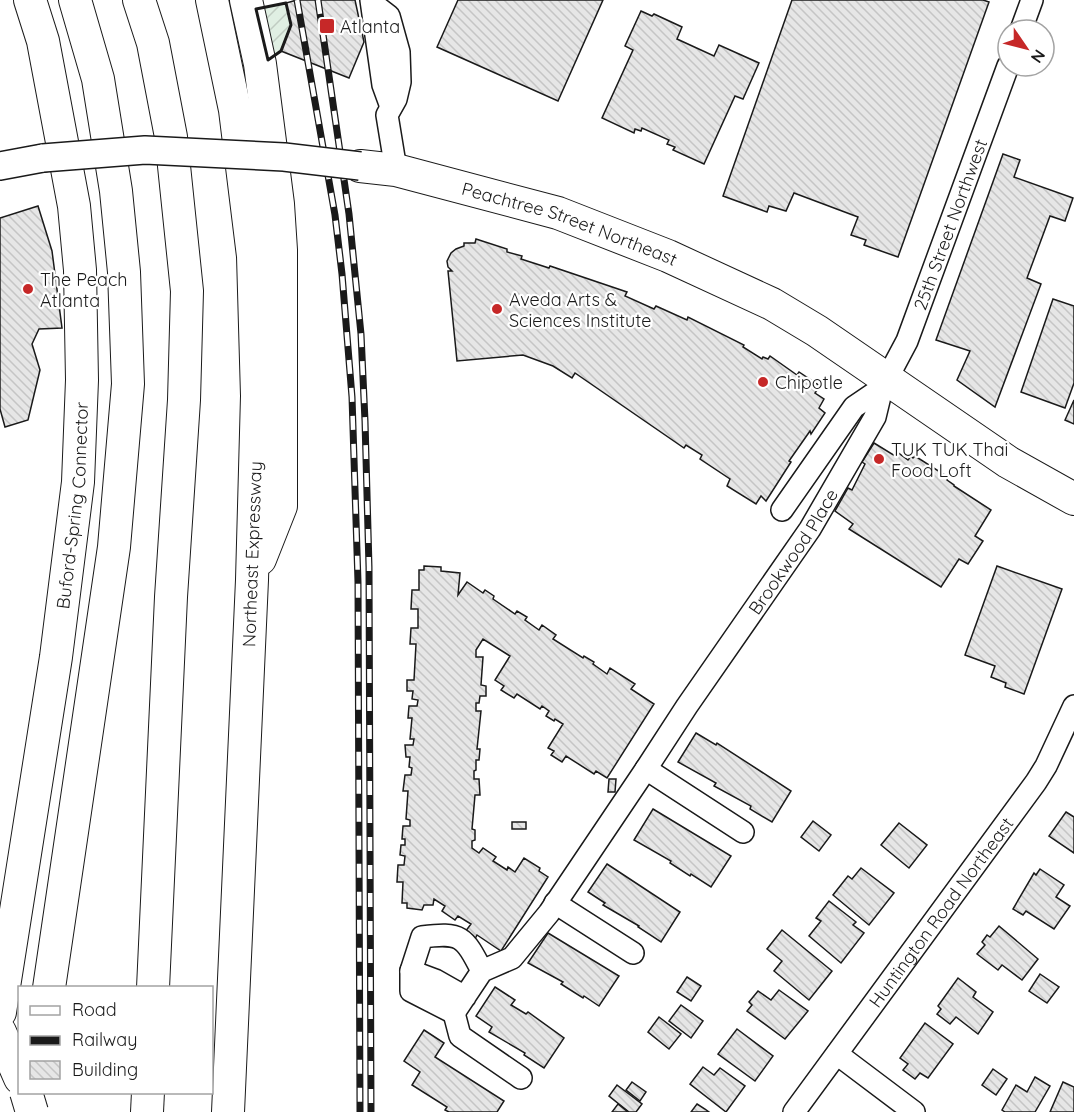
<svg xmlns="http://www.w3.org/2000/svg" width="1074" height="1112" font-family="Quicksand,sans-serif">
	<style>
		.garden { fill: url(#garden-furrows); stroke: #6a6a6a; stroke-width: 1.5 }
		.building { fill: url(#building-back-hatch); stroke: #1a1a1a; stroke-width: 1.5 }
		.lines { fill: none; stroke-linecap: round; stroke-linejoin: round }
		.minor-casing { stroke: #1a1a1a; stroke-width: 24 }
		.major-casing { stroke: #1a1a1a; stroke-width: 30 }
		.highway-casing { stroke: #1a1a1a; stroke-width: 34 }
		.minor { stroke: #fff; stroke-width: 21 }
		.major { stroke: #fff; stroke-width: 27 }
		.highway { stroke: #fff; stroke-width: 32 }
		.rail-casing { stroke: #1a1a1a; stroke-width: 7 }
		.rail { stroke: #fff; stroke-width: 4.5; stroke-dasharray: 14; stroke-linecap: butt }
		.major-bridge-casing { stroke: #1a1a1a; stroke-width: 30; stroke-linecap: butt }
		.highway-bridge-casing { stroke: #1a1a1a; stroke-width: 34; stroke-linecap: butt }
		.major-bridge { stroke: #fff; stroke-width: 27 }
		.highway-bridge { stroke: #fff; stroke-width: 32 }
		.wall { stroke: #1a1a1a; stroke-width: 3 }
		.poi-dot { fill: #c62828; stroke: #fff; stroke-width: 2 }
		.labels { text-anchor: middle; dominant-baseline: central; stroke-width: 4.5; stroke-linejoin: round; paint-order: stroke }
		.poi-label { font-size: 18px; fill: #1a1a1a; stroke: #fff; text-anchor: start }
		.street-label { font-size: 18px; fill: #1a1a1a; stroke: #fff }
	</style>
	<defs>
		<pattern id="garden-furrows" width="10" height="10" patternUnits="userSpaceOnUse" patternTransform="scale(1.5)"><rect width="10" height="10" fill="#e0efe3"/><path d="M-1 1l2-2M0 10L10 0M9 11l2-2" fill="none" stroke="#c0ccc2"/></pattern>
		<pattern id="building-back-hatch" width="6" height="6" patternUnits="userSpaceOnUse" patternTransform="scale(1.5)"><rect width="6" height="6" fill="#e6e6e6"/><path d="M-1 5l2 2M0 0l6 6M5-1l2 2" fill="none" stroke="#c5c5c5"/></pattern>
	</defs>
	<rect width="100%" height="100%" fill="#fff"/>
	<path class="garden" d="M286 3 291 25 281 51 268 60 256 9Z"/>
	<g class="building">
		<path d="M297 0H355L364 42 349 78 281 51 291 25 286 3Z"/>
		<path d="M458 0H603L558 101 437 47Z"/>
		<path d="M792 0H983L989 2 898 257 864 245 866 240 851 235 858 217 794 193 786 211 769 206 767 212 723 196Z"/>
		<path d="M641 11 652 16 654 14 682 27 677 39 714 56 719 45 759 63 743 99 735 96 704 164 673 150 675 147 667 144 669 140 642 128 641 131 635 129 634 133 602 118 633 50 625 46Z"/>
		<path d="M1003 154 1020 160 1014 177 1073 198 1065 221 1050 216 1027 278 1041 284 995 407 957 380 970 351 936 340Z"/>
		<path d="M38 206 52 251 62 328 39 329 32 344 40 370 28 420 5 427 0 409V218Z"/>
		<path d="M476 239 507 249V252L522 256 521 259 549 268 550 266 627 292 625 296 654 309 656 306 687 320 688 317 744 345 743 347 762 359 763 357 768 359 770 356 797 375 799 372 820 386 815 393 824 399 819 408 825 413 811 434 810 431 789 461 791 462 766 501 761 496 756 504 727 486 730 479 700 459 702 455 686 445 684 448 575 373 572 378 553 366 523 355 457 361 448 271H452L448 267 447 261 451 253 456 249 464 246V243H475Z"/>
		<path d="M1053 299 1074 306V383L1065 408 1021 392Z"/>
		<path d="M1074 400V424L1065 420Z"/>
		<path d="M874 443 895 456 897 452 908 460 911 456 913 458 915 456 948 477 947 480 954 485V486L991 510 975 536 983 541 968 564 959 559 941 587 849 529 853 524 835 511 848 488 852 490 865 464 862 462Z"/>
		<path d="M424 566 441 567V571L460 573 458 595 467 582 483 593 485 590 494 596 493 599 515 614 517 611 527 617 525 620 539 630 542 625 556 635 553 639 583 658 584 656 594 662 593 664 607 674 610 668 635 684 631 689 654 704 607 778 596 771 594 774 566 756 562 762 551 755 554 751 548 748 563 724 555 719 554 721 546 716 549 711 542 706 540 709 517 694 514 698 501 690 504 686 495 680 510 656 483 639 476 650V657H483L481 685 486 686V696H480L479 703H476V711H481L477 749H480L479 760H476V770L474 771V779H479L480 795H475L472 829 475 830V840L472 841V848L479 853 483 848 496 857 493 861 507 870 508 867 515 872 524 858 540 868 539 871 548 877 501 951 477 935 475 939 465 932 471 924 458 916 455 920 442 911 445 906 434 899 433 905H424L422 910 407 908V903H402L403 882H397L398 865H404L405 856 400 855 401 845H405V839H402L403 826H410V820L406 819 408 791H403L405 775H411L412 768 409 767 410 757H406L405 745H413L414 739H410L412 718H408L409 706H417L418 700 412 699 413 691H407V680H414L416 644H410L411 628H418V609H411L412 590H419V570H424Z"/>
		<path d="M997 566 1062 589 1024 694 1005 687 1006 683 991 677 995 666 965 655Z"/>
		<path d="M696 733 716 745 717 743 791 791 772 822 750 809 751 806 714 786 716 783 678 762Z"/>
		<path d="M609 779H616L615 792H608Z"/>
		<path d="M653 809 731 856 711 887 691 874 690 876 670 863 671 861 634 840Z"/>
		<path d="M1066 812 1074 817V853L1049 836Z"/>
		<path d="M813 821 831 835 819 851 801 837Z"/>
		<rect x="512" y="822" width="14" height="7"/>
		<path d="M899 823 927 845 909 868 881 845Z"/>
		<path d="M607 864 680 912 661 942 638 927 639 926 603 905 605 903 588 892Z"/>
		<path d="M861 868 894 893 869 925 833 895 848 876 852 879Z"/>
		<path d="M1040 869 1064 885 1056 897 1070 906 1054 929 1026 911 1023 915 1013 909 1034 873 1036 875Z"/>
		<path d="M829 901 856 922 853 925 864 933 841 963 809 936 821 921 816 918Z"/>
		<path d="M999 926 1038 959 1022 980 1002 965 998 970 977 954 985 945 982 942 987 935 990 937Z"/>
		<path d="M782 930 832 971 809 1000 774 971 782 961 767 949Z"/>
		<path d="M548 933 619 976 599 1006 584 996 583 998 561 984 563 982 528 963Z"/>
		<path d="M1040 974 1059 987 1047 1003 1029 991Z"/>
		<path d="M687 977 701 986 691 1001 677 992Z"/>
		<path d="M958 978 976 992 973 997 993 1012 978 1034 956 1017 950 1024 937 1014 941 1009 938 1006Z"/>
		<path d="M495 987 515 1000 511 1005 526 1014 528 1012 564 1038 544 1068 524 1055 525 1053 489 1032 492 1027 476 1016Z"/>
		<path d="M779 990 808 1011 785 1039 747 1011 752 1005 749 1002 758 991 771 1000Z"/>
		<path d="M681 1005 703 1021 691 1038 669 1021Z"/>
		<path d="M659 1017 681 1034 669 1049 648 1032Z"/>
		<path d="M925 1023 953 1044 928 1078 920 1073 915 1079 903 1070 908 1064 900 1058Z"/>
		<path d="M737 1029 773 1056 755 1081 718 1054Z"/>
		<path d="M424 1030 444 1043 435 1057 504 1101 497 1112H449L445 1110 447 1107 412 1085 420 1072 404 1061Z"/>
		<path d="M703 1067 714 1075 720 1068 745 1086 726 1112 690 1084Z"/>
		<path d="M993 1069 1007 1079 996 1095 982 1085Z"/>
		<path d="M1035 1077 1050 1086 1035 1112H1005L1002 1110 1016 1085 1027 1092Z"/>
		<path d="M632 1082 646 1092 640 1101 626 1090Z"/>
		<path d="M1063 1082 1074 1087V1112H1050Z"/>
		<path d="M617 1085 642 1104 636 1112H629L609 1096Z"/>
		<path d="M618 1104 628 1112H612Z"/>
		<path d="M697 1104 705 1109 709 1112H691Z"/>
	</g>
	<g class="lines">
		<defs>
			<g id="minor">
				<path d="M371 0 383 85 391 107"/>
				<path d="M372 3 389 16 399 52 400 82 396 99 387 115 396 170"/>
				<path d="M1021 30 1032 0"/>
				<path d="M782 510 854 407 882 388"/>
				<path d="M646 769 743 832"/>
				<path d="M555 903 633 953"/>
				<path d="M411 971 422 937C461 932 464 936 482 971"/>
				<path id="s1" d="M465 997 435 980 411 971V991L454 1013 482 971 512 958 549 913 646 769 687 706 810 529 875 417 882 388 907 341 1008 66"/>
				<path d="M454 1013 460 1036 521 1078"/>
				<path d="M837 1054 914 1112"/>
				<path id="s2" d="M794 1112 1036 782 1046 766 1074 706"/>
			</g>
			<path id="major" d="M0 166 43 158"/>
			<g id="highway">
				<path d="M139 0 153 43 171 137 187 291 184 400 171 597 153 988"/>
				<path d="M212 0 235 110 253 256 257 396 252 580 228 1112"/>
				<path d="M246 0 260 64 278 204 281 250V506L260 559"/>
				<path id="s3" d="M360 166 396 170 558 213 668 256 772 304 817 331 1008 462 1074 499"/>
				<path d="M49 988 114 547 128 384 124 272 116 191 98 79 75 0"/>
				<path id="s4" d="M0 1012 56 657 78 482 82 380 80 270 74 206 43 41 30 0"/>
				<path d="M0 1032 20 1078"/>
				<path d="M147 1112 148 1092"/>
			</g>
		</defs>
		<use href="#minor" class="minor-casing"/>
		<use href="#major" class="major-casing"/>
		<use href="#highway" class="highway-casing"/>
		<use href="#minor" class="minor"/>
		<use href="#major" class="major"/>
		<use href="#highway" class="highway"/>
		<defs>
			<g id="rail">
				<path d="M297 0 335 215 342 274 352 397 358 582 360 1112"/>
				<path d="M318 0 349 214 361 334 365 421 369 567 371 1112"/>
			</g>
		</defs>
		<use href="#rail" class="rail-casing"/>
		<use href="#rail" class="rail"/>
		<defs>
			<path id="major-bridge" d="M43 158 145 150 284 157 360 166"/>
			<path id="highway-bridge" d="M26 1092 32 1112"/>
		</defs>
		<use href="#major-bridge" class="major-bridge-casing"/>
		<use href="#highway-bridge" class="highway-bridge-casing"/>
		<use href="#major-bridge" class="major-bridge"/>
		<use href="#highway-bridge" class="highway-bridge"/>
		<path class="wall" d="M286 3 291 25 281 51 268 60 256 9Z"/>
	</g>
	<g class="poi-dot">
		<rect x="319" y="18" width="16" height="16" rx="3"/>
		<circle cx="28" cy="289" r="6"/>
		<circle cx="497" cy="309" r="6"/>
		<circle cx="763" cy="382" r="6"/>
		<circle cx="879" cy="459" r="6"/>
	</g>
	<g class="labels">
		<g class="poi-label">
			<text x="340" y="26">Atlanta</text>
			<text x="40" y="279">The Peach<tspan x="40" dy="21">Atlanta</tspan></text>
			<text x="509" y="299">Aveda Arts &amp;<tspan x="509" dy="21">Sciences Institute</tspan></text>
			<text x="775" y="382">Chipotle</text>
			<text x="891" y="449">TUK TUK Thai<tspan x="891" dy="21">Food Loft</tspan></text>
		</g>
		<g class="street-label">
			<text stroke="none"><textPath href="#s3" startOffset="218">Peachtree Street Northeast</textPath></text>
			<text stroke="none"><textPath href="#s1" startOffset="1071">25th Street Northwest</textPath></text>
			<text stroke="none"><textPath href="#s4" startOffset="512">Buford-Spring Connector</textPath></text>
			<text stroke="none"><textPath href="#s1" startOffset="706">Brookwood Place</textPath></text>
			<text transform="translate(252 554) rotate(-88)">Northeast Expressway</text>
			<text stroke="none"><textPath href="#s2" startOffset="248">Huntington Road Northeast</textPath></text>
		</g>
	</g>
	<rect x="18" y="986" width="195" height="108" fill="#ffffff" stroke="#a3a3a3" stroke-width="1.5"/>
	<rect x="30" y="1006" width="30" height="9" fill="#ffffff" stroke="#a3a3a3" stroke-width="1.5"/>
	<text x="72" y="1016" font-size="18" fill="#1a1a1a">Road</text>
	<rect x="30" y="1036" width="30" height="9" fill="#1a1a1a" stroke="#a3a3a3" stroke-width="1.5"/>
	<text x="72" y="1046" font-size="18" fill="#1a1a1a">Railway</text>
	<rect x="30" y="1061" width="30" height="18" fill="url(#building-back-hatch)" stroke="#a3a3a3" stroke-width="1.5"/>
	<text x="72" y="1076" font-size="18" fill="#1a1a1a">Building</text>
	<g transform="translate(1026 48) rotate(125)"><circle r="28" fill="#ffffff" stroke="#a3a3a3" stroke-width="1.5"/>
	<path d="M0-4.5L10 22L0 15L-10 22Z" fill="#c62828"/>
	<text y="-9" font-size="16" font-weight="bold" text-anchor="middle" fill="#1a1a1a">N</text>
	</g>
</svg>
